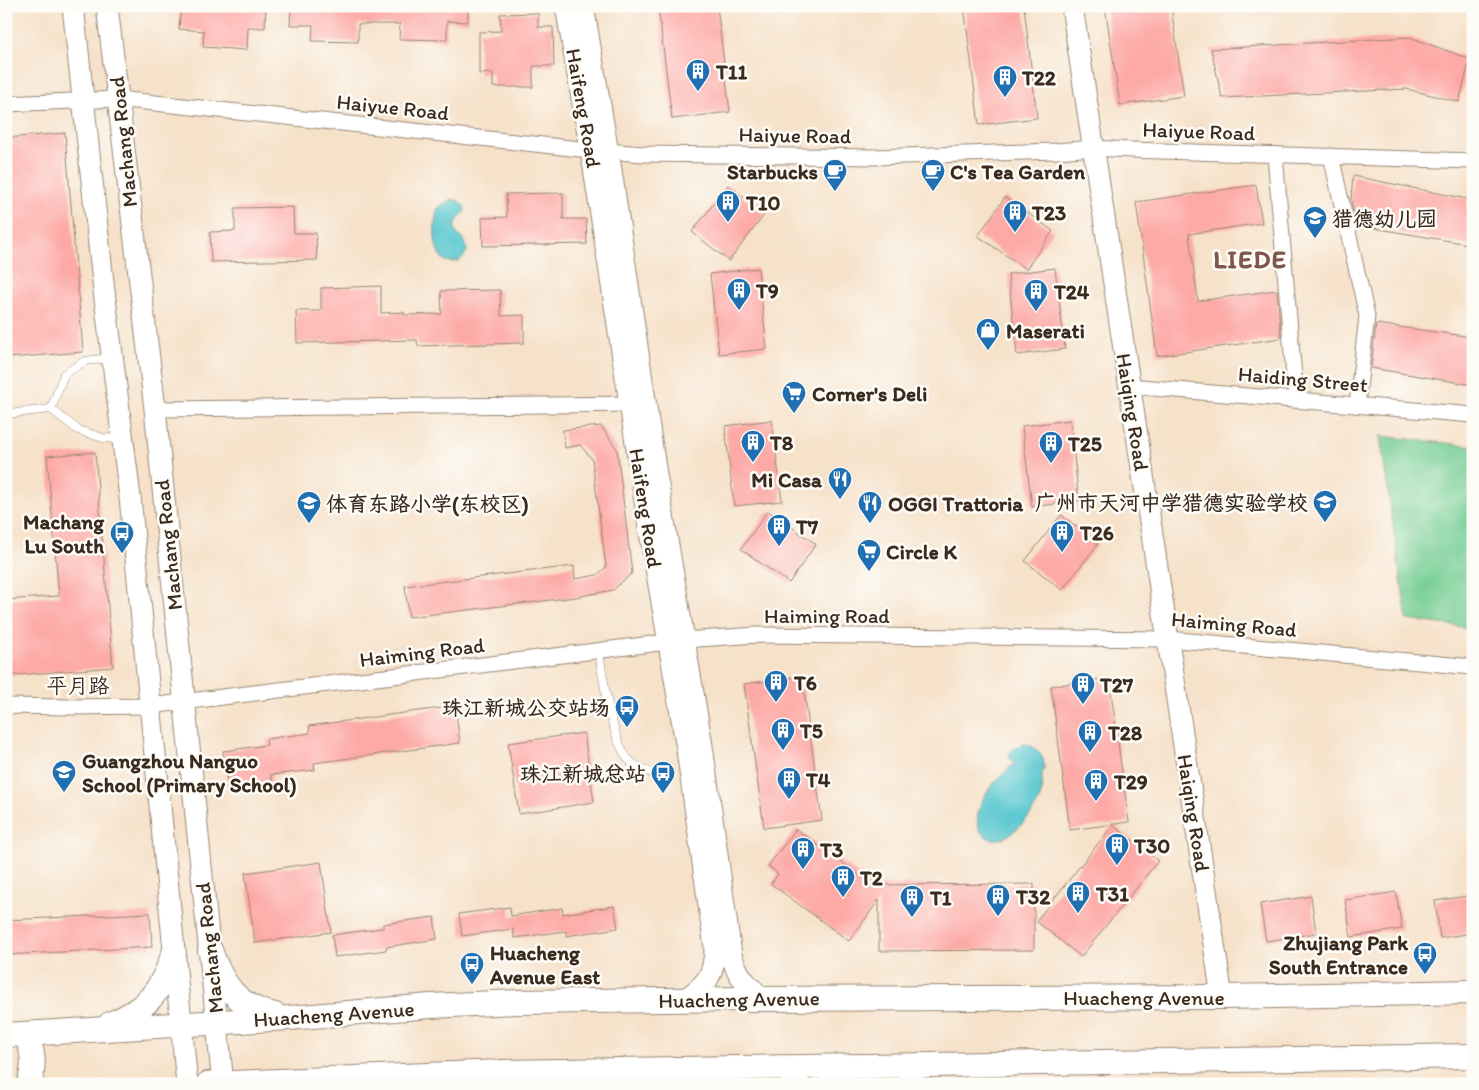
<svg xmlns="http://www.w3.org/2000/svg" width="1479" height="1090" font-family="Itim,'LXGW WenKai TC',sans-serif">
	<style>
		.green { fill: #74cd93; stroke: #587c58 }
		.water { fill: #59c7cf; stroke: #4a7876 }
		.building { fill: #fdaaa7 }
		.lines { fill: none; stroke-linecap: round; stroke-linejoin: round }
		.lane-casing { stroke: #988674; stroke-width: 9 }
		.street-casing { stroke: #988674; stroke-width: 17 }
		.secondary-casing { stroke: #988674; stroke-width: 23 }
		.primary-casing { stroke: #988674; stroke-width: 26 }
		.lane { stroke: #fff; stroke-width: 8 }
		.street { stroke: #fff; stroke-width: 15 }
		.secondary { stroke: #fff; stroke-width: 21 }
		.primary { stroke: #fff; stroke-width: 24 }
		.labels { text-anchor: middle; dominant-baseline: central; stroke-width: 5; stroke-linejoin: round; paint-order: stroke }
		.poi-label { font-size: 21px; font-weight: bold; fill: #3b2a1e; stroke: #fdfcf7; text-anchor: start }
		.street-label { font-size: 21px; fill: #3b2a1e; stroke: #fdfcf7 }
		.district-label { font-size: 26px; font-weight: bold; letter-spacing: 1px; fill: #7f574e; stroke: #fdfcf7 }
	</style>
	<rect width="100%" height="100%" fill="#fdfcf7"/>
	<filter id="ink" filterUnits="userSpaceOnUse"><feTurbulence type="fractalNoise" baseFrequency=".02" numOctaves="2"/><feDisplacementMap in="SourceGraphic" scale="10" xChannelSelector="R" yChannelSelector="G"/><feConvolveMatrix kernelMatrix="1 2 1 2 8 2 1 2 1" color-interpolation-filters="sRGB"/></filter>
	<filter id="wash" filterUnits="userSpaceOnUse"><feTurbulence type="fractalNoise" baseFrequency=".0096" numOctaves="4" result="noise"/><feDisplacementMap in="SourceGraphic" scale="20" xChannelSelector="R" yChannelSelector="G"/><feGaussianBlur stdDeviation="1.12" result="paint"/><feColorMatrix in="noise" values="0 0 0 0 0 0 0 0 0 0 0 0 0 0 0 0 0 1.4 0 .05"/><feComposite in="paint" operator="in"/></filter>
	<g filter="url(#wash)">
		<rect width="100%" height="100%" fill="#f6e1c9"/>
		<path class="green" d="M1380 436 1473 446V628L1407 620Z"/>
		<g class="water">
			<path d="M453 199 460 202 464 206 465 211C441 238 467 230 467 251 463 258 460 262 452 262 431 263 433 221 438 208Z"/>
			<path d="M1024 744C1035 745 1045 755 1044 768 1043 774 1042 769 1042 775 1042 784 1043 790 1040 798 1035 811 1025 822 1014 831 995 849 971 836 979 809 984 790 1000 777 1014 764L1009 758C1011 749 1014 747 1024 744Z"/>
		</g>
		<g id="blocks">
			<g class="building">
				<path d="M181 6H266L265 28 248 27 247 50 203 47 204 31 179 29Z"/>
				<path d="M291 6H468V22L447 21V40L399 39 400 24H358V42L312 41 313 25H290Z"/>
				<path d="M658 6H717L730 112 672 119Z"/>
				<path d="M964 6H1024L1037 118 979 125Z"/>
				<path d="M1105 6H1171L1184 96 1120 105Z"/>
				<path d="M538 13V27H553L554 66H533V87H493V73L479 74V32L501 31 500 14Z"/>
				<path d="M1409 37 1470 59 1459 102 1407 89 1222 98 1211 49Z"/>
				<path d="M65 133 83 352 8 358 6 331V138Z"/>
				<path d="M1353 176 1473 200V245L1356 225 1351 200Z"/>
				<path d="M728 185 765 214 729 261 692 232Z"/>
				<path d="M1256 185 1262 223 1189 234 1198 301 1277 290 1281 338 1157 356 1136 202Z"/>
				<path d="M563 193V219H586L587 244 483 246 482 218 507 217 506 194Z"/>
				<path d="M1005 197 1053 231 1026 269 978 236Z"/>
				<path d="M293 207 294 233H316L317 260 211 262 210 232 235 231V208Z"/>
				<path d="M758 268 767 349 719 354 710 274Z"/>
				<path d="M1055 268 1065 349 1017 355 1008 274Z"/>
				<path d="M381 286V313L404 312V315L442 314 441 291 500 290 501 316 524 315V343L418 346 417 340 297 343 296 311H321V288Z"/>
				<path d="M1376 324 1473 337V385L1371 368Z"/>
				<path d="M772 420 782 501 734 506 725 426Z"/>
				<path d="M1070 420 1079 501 1032 507 1022 426Z"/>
				<path d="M601 426 617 449 632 573 613 590 576 597 409 617 405 586 574 566 575 579 597 575 606 567 592 459 580 445 565 448 563 430Z"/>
				<path d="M95 452 113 667 6 676V600L59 596 47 456Z"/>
				<path d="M768 511 816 544 789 583 741 549Z"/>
				<path d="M1061 515 1098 544 1062 590 1025 561Z"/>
				<path d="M802 676 822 820 764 828 744 684Z"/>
				<path d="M1109 678 1129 822 1070 830 1051 686Z"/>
				<path d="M455 706 460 743 314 763 315 770 271 775 272 782 228 788 223 751 267 745 266 739 310 733 309 726Z"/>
				<path d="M584 733 594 802 519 814 508 743Z"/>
				<path d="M1113 825 1158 861 1081 957 1036 921Z"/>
				<path d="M796 829 873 885 1034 884V950L879 951V900L849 941 771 884 778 874 768 866Z"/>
				<path d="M321 862 331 932 255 943 245 873Z"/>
				<path d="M1396 892 1402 929 1351 937 1345 900Z"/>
				<path d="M1473 895V933L1440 938 1435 901Z"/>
				<path d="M1311 896 1316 933 1266 941 1260 904Z"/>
				<path d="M614 906 618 928 566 936V931L514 938 513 929 462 936 459 914 510 907 511 916 562 908 563 914Z"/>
				<path d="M150 913 152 947 6 955V920Z"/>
				<path d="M434 917 437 939 386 947V950L335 957 332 935 383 928V924Z"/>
			</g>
		</g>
	</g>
	<g filter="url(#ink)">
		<use href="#blocks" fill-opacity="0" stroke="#988674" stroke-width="1"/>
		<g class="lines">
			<defs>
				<g id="lane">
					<path d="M51 409 64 374 85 361 110 358"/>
					<path d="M6 414 51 409 78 430 103 438 120 439"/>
					<path d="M599 652C603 677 612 746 631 762 640 770 652 773 663 776"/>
				</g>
				<g id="street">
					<path d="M6 104 118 99 580 149 644 154 875 157 1056 151 1093 148 1131 150 1473 161"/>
					<path d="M1275 155 1296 400"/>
					<path d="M1331 156 1367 316 1357 405"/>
					<path d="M1129 386 1473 415"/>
					<path d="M155 409 639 404"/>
					<path d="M6 706 66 707 150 706 684 640 757 635 1168 639 1473 667"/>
				</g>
				<g id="secondary">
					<path d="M73 6 104 291 130 497 187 1084"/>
					<path d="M107 6 155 409 223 1084"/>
					<path d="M566 6 594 168 648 521 686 743 715 948C714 977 707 983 685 1000"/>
					<path d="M583 6 611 170 655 468 702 746 731 955C738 977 746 984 763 999"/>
					<path d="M1072 6 1222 997"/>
					<path d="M778 1066 792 1076 799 1084"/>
					<path d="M830 1084 853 1065"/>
				</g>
				<g id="primary">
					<path d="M210 950C222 985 237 1007 275 1015"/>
					<path d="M110 1024C148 1009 161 991 174 953"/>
					<path d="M25 1034C34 1051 35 1065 29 1084"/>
					<path d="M6 1035 289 1018 430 1006 517 1002 741 999 1222 997 1473 992"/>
					<path d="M208 1084 501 1072 1473 1056"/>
				</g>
			</defs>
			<use href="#lane" class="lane-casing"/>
			<use href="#street" class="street-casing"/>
			<use href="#secondary" class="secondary-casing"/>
			<use href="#primary" class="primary-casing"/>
			<use href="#lane" class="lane"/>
			<use href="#street" class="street"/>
			<use href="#secondary" class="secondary"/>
			<use href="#primary" class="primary"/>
		</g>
	</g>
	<defs>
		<symbol id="building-pin" viewBox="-11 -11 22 30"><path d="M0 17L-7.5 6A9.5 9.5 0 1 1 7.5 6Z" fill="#1f6fb2" stroke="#fdfcf7"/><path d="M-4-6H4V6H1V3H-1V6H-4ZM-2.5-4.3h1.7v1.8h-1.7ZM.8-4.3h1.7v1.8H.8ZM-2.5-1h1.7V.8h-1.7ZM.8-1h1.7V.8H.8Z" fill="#fff"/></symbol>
		<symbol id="cafe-pin" viewBox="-11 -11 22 30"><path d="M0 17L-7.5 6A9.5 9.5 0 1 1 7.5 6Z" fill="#1f6fb2" stroke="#fdfcf7"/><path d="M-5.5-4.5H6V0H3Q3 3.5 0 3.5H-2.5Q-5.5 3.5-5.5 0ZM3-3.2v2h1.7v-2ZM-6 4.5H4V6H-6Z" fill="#fff"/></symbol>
		<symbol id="school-pin" viewBox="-11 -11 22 30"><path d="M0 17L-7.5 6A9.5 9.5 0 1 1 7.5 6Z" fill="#1f6fb2" stroke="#fdfcf7"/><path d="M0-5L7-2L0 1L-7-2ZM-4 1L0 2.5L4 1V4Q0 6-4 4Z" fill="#fff"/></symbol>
		<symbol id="shop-pin" viewBox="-11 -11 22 30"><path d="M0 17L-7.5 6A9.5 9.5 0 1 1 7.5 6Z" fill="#1f6fb2" stroke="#fdfcf7"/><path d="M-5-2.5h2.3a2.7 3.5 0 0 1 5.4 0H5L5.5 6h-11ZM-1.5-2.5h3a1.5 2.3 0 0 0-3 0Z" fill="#fff"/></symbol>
		<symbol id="supermarket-pin" viewBox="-11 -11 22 30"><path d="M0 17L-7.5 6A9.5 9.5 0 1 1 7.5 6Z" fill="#1f6fb2" stroke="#fdfcf7"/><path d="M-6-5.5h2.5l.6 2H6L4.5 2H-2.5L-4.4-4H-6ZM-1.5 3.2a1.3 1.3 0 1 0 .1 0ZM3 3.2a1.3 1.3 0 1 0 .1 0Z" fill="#fff"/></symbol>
		<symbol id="restaurant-pin" viewBox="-11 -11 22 30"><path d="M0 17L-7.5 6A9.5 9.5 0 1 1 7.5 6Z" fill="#1f6fb2" stroke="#fdfcf7"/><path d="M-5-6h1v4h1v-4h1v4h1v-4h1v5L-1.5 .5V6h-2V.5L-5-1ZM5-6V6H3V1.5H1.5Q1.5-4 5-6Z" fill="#fff"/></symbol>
		<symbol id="bus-pin" viewBox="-11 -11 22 30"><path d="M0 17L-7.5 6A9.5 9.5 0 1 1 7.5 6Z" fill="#1f6fb2" stroke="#fdfcf7"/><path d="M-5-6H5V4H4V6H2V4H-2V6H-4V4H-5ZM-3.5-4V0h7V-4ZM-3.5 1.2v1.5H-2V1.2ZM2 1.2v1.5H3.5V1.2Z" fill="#fff"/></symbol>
	</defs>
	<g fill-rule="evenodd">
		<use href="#building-pin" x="684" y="57" width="28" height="38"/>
		<use href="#building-pin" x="991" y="63" width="28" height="38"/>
		<use href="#cafe-pin" x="821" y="157" width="28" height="38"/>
		<use href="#cafe-pin" x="919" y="157" width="28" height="38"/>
		<use href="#building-pin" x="714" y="188" width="28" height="38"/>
		<use href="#building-pin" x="1001" y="198" width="28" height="38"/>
		<use href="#school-pin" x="1301" y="204" width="28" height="38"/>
		<use href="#building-pin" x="725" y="276" width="28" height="38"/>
		<use href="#building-pin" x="1022" y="277" width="28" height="38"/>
		<use href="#shop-pin" x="974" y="316" width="28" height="38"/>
		<use href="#supermarket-pin" x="780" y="379" width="28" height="38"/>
		<use href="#building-pin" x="739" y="428" width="28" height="38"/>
		<use href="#building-pin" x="1037" y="429" width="28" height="38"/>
		<use href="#restaurant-pin" x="826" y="465" width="28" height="38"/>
		<use href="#school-pin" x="1311" y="488" width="28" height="38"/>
		<use href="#school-pin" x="295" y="489" width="28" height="38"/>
		<use href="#restaurant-pin" x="856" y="489" width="28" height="38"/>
		<use href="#building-pin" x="765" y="512" width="28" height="38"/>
		<use href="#building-pin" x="1048" y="518" width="28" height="38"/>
		<use href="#bus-pin" x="108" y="519" width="28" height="38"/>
		<use href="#supermarket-pin" x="855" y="537" width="28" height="38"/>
		<use href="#building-pin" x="762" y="668" width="28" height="38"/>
		<use href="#building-pin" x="1069" y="670" width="28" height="38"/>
		<use href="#bus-pin" x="613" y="693" width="28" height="38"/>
		<use href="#building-pin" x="769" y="716" width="28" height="38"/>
		<use href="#building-pin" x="1076" y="718" width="28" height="38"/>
		<use href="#school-pin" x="50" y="758" width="28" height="38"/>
		<use href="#bus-pin" x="649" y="759" width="28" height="38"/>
		<use href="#building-pin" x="775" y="765" width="28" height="38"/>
		<use href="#building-pin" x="1082" y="767" width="28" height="38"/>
		<use href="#building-pin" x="1103" y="831" width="28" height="38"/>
		<use href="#building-pin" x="789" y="835" width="28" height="38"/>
		<use href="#building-pin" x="829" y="863" width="28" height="38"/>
		<use href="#building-pin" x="1064" y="879" width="28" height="38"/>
		<use href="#building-pin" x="984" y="882" width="28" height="38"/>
		<use href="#building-pin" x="898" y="883" width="28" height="38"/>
		<use href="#bus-pin" x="1411" y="940" width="28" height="38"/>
		<use href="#bus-pin" x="458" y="950" width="28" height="38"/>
	</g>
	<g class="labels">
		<g class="poi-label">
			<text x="716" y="71">T11</text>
			<text x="1022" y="77">T22</text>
			<text x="818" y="171" text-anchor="end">Starbucks</text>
			<text x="950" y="171">C's Tea Garden</text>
			<text x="746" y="202">T10</text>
			<text x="1032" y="212">T23</text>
			<text x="1332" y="218">猎德幼儿园</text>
			<text x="756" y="290">T9</text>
			<text x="1054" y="291">T24</text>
			<text x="1006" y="330">Maserati</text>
			<text x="812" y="393">Corner's Deli</text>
			<text x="770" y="442">T8</text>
			<text x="1068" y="443">T25</text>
			<text x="822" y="479" text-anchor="end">Mi Casa</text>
			<text x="1308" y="502" text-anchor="end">广州市天河中学猎德实验学校</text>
			<text x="326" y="503">体育东路小学(东校区)</text>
			<text x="888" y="503">OGGI Trattoria</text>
			<text x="104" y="521" text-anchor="end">Machang<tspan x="104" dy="24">Lu South</tspan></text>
			<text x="796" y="526">T7</text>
			<text x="1080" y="532">T26</text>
			<text x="886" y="551">Circle K</text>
			<text x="794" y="682">T6</text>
			<text x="1100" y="684">T27</text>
			<text x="610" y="707" text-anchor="end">珠江新城公交站场</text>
			<text x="800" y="730">T5</text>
			<text x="1108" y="732">T28</text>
			<text x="82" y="760">Guangzhou Nanguo<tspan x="82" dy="24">School (Primary School)</tspan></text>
			<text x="646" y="773" text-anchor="end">珠江新城总站</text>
			<text x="806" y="779">T4</text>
			<text x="1114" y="781">T29</text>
			<text x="1134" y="845">T30</text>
			<text x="820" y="849">T3</text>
			<text x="860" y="877">T2</text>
			<text x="1096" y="893">T31</text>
			<text x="1016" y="896">T32</text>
			<text x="930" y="897">T1</text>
			<text x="1408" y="942" text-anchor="end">Zhujiang Park<tspan x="1408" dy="24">South Entrance</tspan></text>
			<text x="490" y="952">Huacheng<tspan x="490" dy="24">Avenue East</tspan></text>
		</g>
		<g class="street-label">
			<text transform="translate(393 107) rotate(6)">Haiyue Road</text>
			<text transform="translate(584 108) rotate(80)">Haifeng Road</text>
			<text transform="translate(1199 131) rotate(2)">Haiyue Road</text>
			<text transform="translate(795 135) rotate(1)">Haiyue Road</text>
			<text transform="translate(123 142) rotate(-96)">Machang Road</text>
			<text transform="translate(1303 379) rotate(5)">Haiding Street</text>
			<text transform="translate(1133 412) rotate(81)">Haiqing Road</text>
			<text transform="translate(646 508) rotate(81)">Haifeng Road</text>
			<text transform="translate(168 545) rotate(-96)">Machang Road</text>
			<text x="827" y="615">Haiming Road</text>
			<text transform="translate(1234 624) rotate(5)">Haiming Road</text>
			<text transform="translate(422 652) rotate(-7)">Haiming Road</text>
			<text x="78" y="685">平月路</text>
			<text transform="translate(1194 813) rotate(81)">Haiqing Road</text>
			<text transform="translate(209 948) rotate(-96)">Machang Road</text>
			<text x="1144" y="997">Huacheng Avenue</text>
			<text transform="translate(739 999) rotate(-1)">Huacheng Avenue</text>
			<text transform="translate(334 1014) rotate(-4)">Huacheng Avenue</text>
		</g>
		<g class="district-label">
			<text x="1250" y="259">LIEDE</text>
		</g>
	</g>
	<rect width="1479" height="1090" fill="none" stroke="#fdfcf7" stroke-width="25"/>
</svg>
